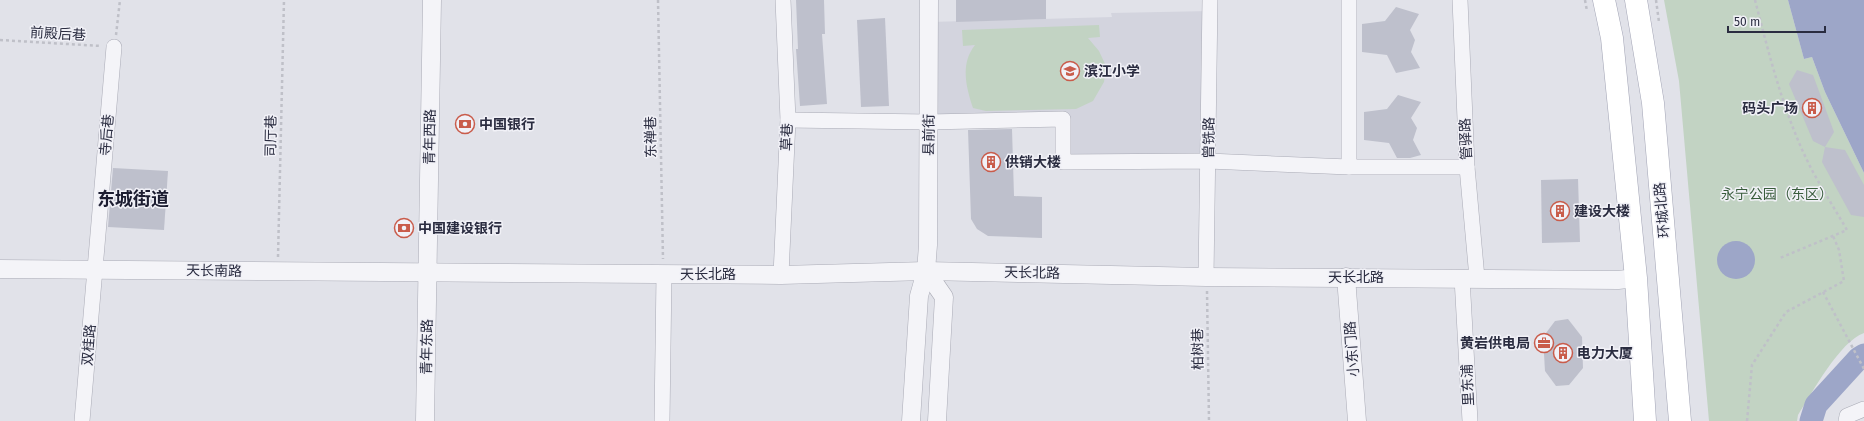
<svg xmlns="http://www.w3.org/2000/svg" width="1864" height="421" font-family="'Fira Sans','Noto Sans SC',sans-serif">
	<style>
		.built { fill: #d3d4de }
		.green { fill: #c2d3c3 }
		.water { fill: #9da6c8 }
		.lines { fill: none; stroke-linecap: round; stroke-linejoin: round }
		.river { stroke: #9da6c8; stroke-width: 23 }
		.building { fill: #bec0cc }
		.minor-casing { stroke: #aaabb6; stroke-width: 16 }
		.tertiary-casing { stroke: #aaabb6; stroke-width: 19 }
		.primary-casing { stroke: #a1a3b4; stroke-width: 23 }
		.path { stroke: #bfc0c8; stroke-width: 2.5; stroke-dasharray: 3 3; stroke-linecap: butt }
		.minor { stroke: #f4f4f8; stroke-width: 15 }
		.tertiary { stroke: #f4f4f8; stroke-width: 18 }
		.primary { stroke: #fff; stroke-width: 22 }
		.labels { text-anchor: middle; dominant-baseline: central; stroke-width: 3; stroke-linejoin: round; paint-order: stroke }
		.street-label { font-size: 14px; fill: #2a2c40; stroke: #f1f1f7 }
		.poi-label { font-size: 14px; font-weight: bold; fill: #2a2c40; stroke: #f1f1f7; text-anchor: start }
		.park-label { font-size: 14px; fill: #385c3b; stroke: #f1f1f7 }
		.district-label { font-size: 18px; font-weight: bold; fill: #1c1d31; stroke: #f1f1f7 }
	</style>
	<rect width="100%" height="100%" fill="#e1e2e9"/>
	<path class="built" d="M1211 11 1208 161 1063 162V120L929 122 930 22 1112 17 1111 13Z"/>
	<g class="green">
		<path d="M1664 0H1788L1804 59 1812 57 1825 92 1864 173V333C1840 341 1812 393 1798 415L1797 421H1709L1679 81Z"/>
		<path d="M1099 25 1100 37 1088 38 1099 51 1106 66 1104 82 1093 101 1076 109 986 111 973 108C966 87 960 64 975 45L963 46 962 30Z"/>
	</g>
	<g class="water">
		<path d="M1788 0H1864V173L1825 92 1812 57 1804 59Z"/>
		<circle cx="1736" cy="260" r="19"/>
	</g>
	<g class="lines">
		<path class="river" d="M1811 421 1816 405 1859 358 1864 355"/>
	</g>
	<g class="building">
		<path d="M796 0H824L825 34H822L827 104 800 106 796 49H798Z"/>
		<path d="M956 0H1046V19L956 22Z"/>
		<path d="M1396 7 1419 14 1410 30 1415 40 1411 52 1420 68 1396 73 1387 55 1362 52V24L1385 21Z"/>
		<path d="M885 18 889 106 861 107 857 20Z"/>
		<path d="M1797 70 1813 75 1834 132 1825 147 1813 141 1789 84Z"/>
		<path d="M1398 95 1421 102 1411 118 1417 128 1413 140 1421 155 1410 158H1397L1389 143 1364 140V112L1387 109Z"/>
		<path d="M1012 129 1014 196 1042 197V238L988 236 977 229 971 219 968 130Z"/>
		<path d="M1825 147 1845 150 1864 185V217L1851 215 1822 162Z"/>
		<path d="M113 168 168 171 164 230 108 227Z"/>
		<path d="M1578 179 1580 242 1542 243 1541 180Z"/>
		<path d="M1568 319 1582 337 1583 368 1569 385 1556 386 1545 371 1543 337 1555 321Z"/>
	</g>
	<g class="lines">
		<defs>
			<g id="minor">
				<path d="M1349 0V167"/>
				<path d="M1460 0 1467 167 1477 278"/>
				<path d="M788 120 929 122 1063 119V162L1208 161 1349 167H1467"/>
				<path d="M781 275 788 120 783 0"/>
				<path d="M1206 277 1210 0"/>
				<path d="M1462 278 1470 421"/>
				<path d="M82 421 114 47"/>
				<path d="M662 421 664 274"/>
				<path d="M1846 421 1847 416 1864 409"/>
			</g>
			<g id="tertiary">
				<path d="M0 269 781 275 926 271 1206 277 1618 280 1636 278"/>
				<path d="M926 271 944 297 937 421"/>
				<path d="M1346 277 1357 421"/>
				<path d="M425 421 432 0"/>
				<path d="M911 421 919 296 926 271 928 245 929 0"/>
			</g>
			<g id="primary">
				<path d="M1604 0 1612 38 1636 278 1645 421"/>
				<path d="M1636 0 1653 103 1680 421"/>
			</g>
		</defs>
		<use href="#minor" class="minor-casing"/>
		<use href="#tertiary" class="tertiary-casing"/>
		<use href="#primary" class="primary-casing"/>
		<g class="path">
			<path d="M658 0 663 259"/>
			<path d="M1585 0 1587 11"/>
			<path d="M1656 0 1659 22"/>
			<path d="M1755 0C1770 58 1785 119 1813 172 1824 192 1836 211 1847 230L1780 258"/>
			<path d="M116 35 120 0"/>
			<path d="M0 40 101 46"/>
			<path d="M278 257 284 0"/>
			<path d="M1207 291 1209 421"/>
			<path d="M1823 292 1864 369"/>
			<path d="M1747 421 1752 365 1786 312 1844 281 1839 250 1833 236"/>
		</g>
		<use href="#minor" class="minor"/>
		<use href="#tertiary" class="tertiary"/>
		<use href="#primary" class="primary"/>
	</g>
	<defs>
		<symbol id="school-ring" viewBox="-11 -11 22 22"><circle r="9.5" fill="#f1f1f7" stroke="#c95c4b" stroke-width="1.5"/><path d="M0-5L7-2L0 1L-7-2ZM-4 1L0 2.5L4 1V4Q0 6-4 4Z" fill="#c95c4b"/></symbol>
		<symbol id="building-ring" viewBox="-11 -11 22 22"><circle r="9.5" fill="#f1f1f7" stroke="#c95c4b" stroke-width="1.5"/><path d="M-4-6H4V6H1V3H-1V6H-4ZM-2.5-4.3h1.7v1.8h-1.7ZM.8-4.3h1.7v1.8H.8ZM-2.5-1h1.7V.8h-1.7ZM.8-1h1.7V.8H.8Z" fill="#c95c4b"/></symbol>
		<symbol id="bank-ring" viewBox="-11 -11 22 22"><circle r="9.5" fill="#f1f1f7" stroke="#c95c4b" stroke-width="1.5"/><path d="M-6-4H6V4H-6ZM0-2.3a2.3 2.3 0 1 0 0 4.6a2.3 2.3 0 1 0 0-4.6Z" fill="#c95c4b"/></symbol>
		<symbol id="office-ring" viewBox="-11 -11 22 22"><circle r="9.5" fill="#f1f1f7" stroke="#c95c4b" stroke-width="1.5"/><path d="M-6-3h4V-5.5h4V-3h4V5H-6ZM-1-4.5V-3h2v-1.5ZM-6 0V1H6V0Z" fill="#c95c4b"/></symbol>
	</defs>
	<g fill-rule="evenodd">
		<use href="#school-ring" x="1059" y="60" width="22" height="22"/>
		<use href="#building-ring" x="1801" y="97" width="22" height="22"/>
		<use href="#bank-ring" x="454" y="113" width="22" height="22"/>
		<use href="#building-ring" x="980" y="151" width="22" height="22"/>
		<use href="#building-ring" x="1549" y="200" width="22" height="22"/>
		<use href="#bank-ring" x="393" y="217" width="22" height="22"/>
		<use href="#office-ring" x="1533" y="332" width="22" height="22"/>
		<use href="#building-ring" x="1552" y="342" width="22" height="22"/>
	</g>
	<g class="labels">
		<g class="street-label">
			<text transform="translate(58 34) rotate(3)">前殿后巷</text>
			<text transform="translate(107 135) rotate(-85)">寺后巷</text>
			<text transform="translate(929 135) rotate(-89)">县前街</text>
			<text transform="translate(271 136) rotate(-89)">司厅巷</text>
			<text transform="translate(430 137) rotate(-89)">青年西路</text>
			<text transform="translate(651 137) rotate(-91)">东禅巷</text>
			<text transform="translate(787 137) rotate(-88)">草巷</text>
			<text transform="translate(1209 138) rotate(-89)">曾铣路</text>
			<text transform="translate(1466 139) rotate(-93)">管驿路</text>
			<text transform="translate(1662 210) rotate(-95)">环城北路</text>
			<text transform="translate(214 271) rotate(1)">天长南路</text>
			<text transform="translate(1032 273) rotate(1)">天长北路</text>
			<text x="708" y="274">天长北路</text>
			<text x="1356" y="277">天长北路</text>
			<text transform="translate(89 345) rotate(-85)">双桂路</text>
			<text transform="translate(427 347) rotate(-89)">青年东路</text>
			<text transform="translate(1198 349) rotate(-91)">柏树巷</text>
			<text transform="translate(1352 349) rotate(-94)">小东门路</text>
			<text transform="translate(1468 385) rotate(-93)">里东浦</text>
		</g>
		<g class="poi-label">
			<text x="1084" y="71">滨江小学</text>
			<text x="1798" y="108" text-anchor="end">码头广场</text>
			<text x="479" y="124">中国银行</text>
			<text x="1005" y="162">供销大楼</text>
			<text x="1574" y="211">建设大楼</text>
			<text x="418" y="228">中国建设银行</text>
			<text x="1530" y="343" text-anchor="end">黄岩供电局</text>
			<text x="1577" y="353">电力大厦</text>
		</g>
		<g class="park-label">
			<text x="1777" y="194">永宁公园（东区）</text>
		</g>
		<g class="district-label">
			<text x="133" y="199">东城街道</text>
		</g>
	</g>
	<path d="M1728 26v6h97v-6" fill="none" stroke="#2a2c40" stroke-width="2"/>
	<text x="1734" y="26" font-size="12" fill="#2a2c40" stroke="#f1f1f7" stroke-width="3" paint-order="stroke">50 m</text>
</svg>
